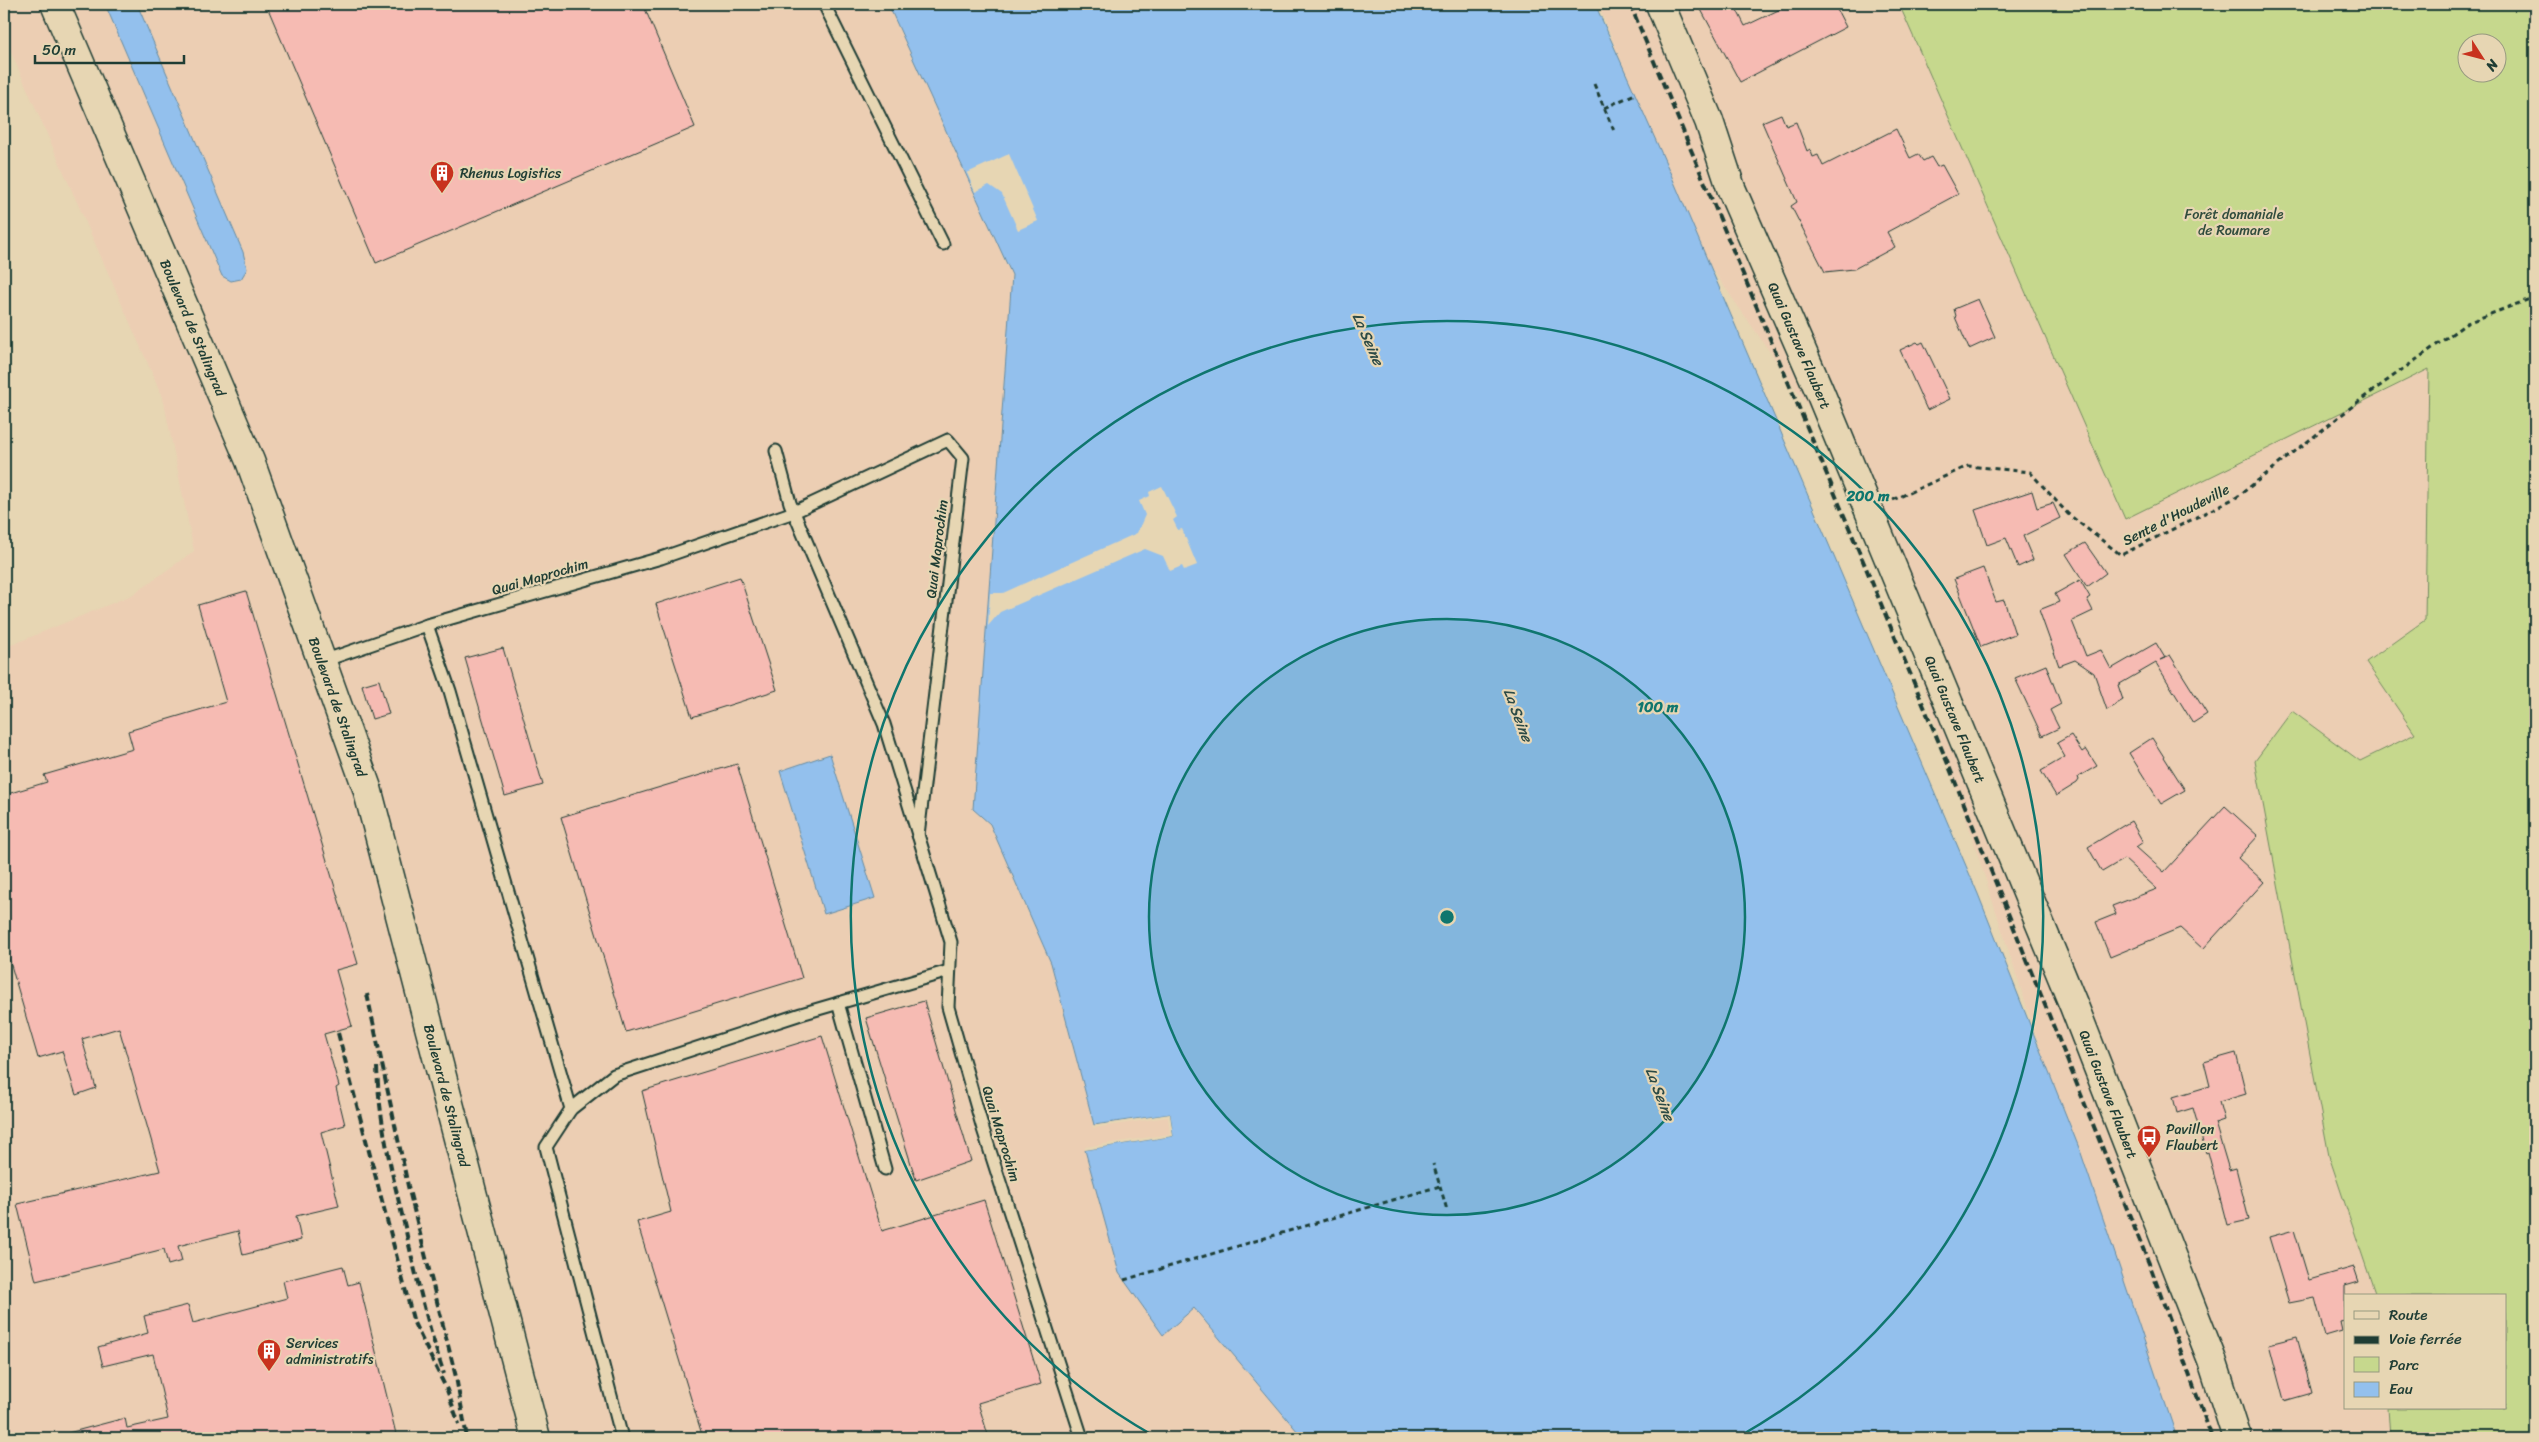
<svg xmlns="http://www.w3.org/2000/svg" width="2539" height="1442" font-family="Sriracha,sans-serif">
	<style>
		.built { fill: #ecceb3 }
		.green { fill: #c6d88d; stroke: #728a60; fill-rule: evenodd }
		.water { fill: #93c0ed; stroke: #658ca3 }
		.pier { fill: #e7d6b3 }
		.building { fill: #f6bbb3; stroke: #1f3d34 }
		.lines { fill: none; stroke-linecap: round; stroke-linejoin: round }
		.service-casing { stroke: #1f3d34; stroke-width: 15 }
		.secondary-casing { stroke: #1f3d34; stroke-width: 31 }
		.path { stroke: #1f3d34; stroke-width: 3; stroke-dasharray: 5 4; stroke-linecap: butt }
		.service { stroke: #e7d6b3; stroke-width: 11 }
		.secondary { stroke: #e7d6b3; stroke-width: 28 }
		.rail { stroke: #1f3d34; stroke-width: 4; stroke-dasharray: 8 4; stroke-linecap: butt }
		.ring { fill: none; stroke: #0f766e; stroke-width: 2.5 }
		.labels { text-anchor: middle; dominant-baseline: central; stroke-width: 4.5; stroke-linejoin: round; paint-order: stroke }
		.poi-label { font-size: 14px; fill: #1f3d34; stroke: #e7d6b3; text-anchor: start }
		.park-label { font-size: 14px; fill: #304c3d; stroke: #e7d6b3 }
		.street-label { font-size: 14px; fill: #1f3d34; stroke: #e7d6b3 }
		.water-label { font-size: 15px; font-style: italic; fill: #2b4a46; stroke: #e7d6b3 }
		.centre { fill: #0f766e; stroke: #e7d6b3; stroke-width: 2.5 }
		.ring-label { font-size: 15px; text-anchor: middle; font-weight: bold; fill: #0f766e; stroke: #e7d6b3; stroke-width: 4.5; stroke-linejoin: round; paint-order: stroke }
	</style>
	<rect width="100%" height="100%" fill="#e7d6b3"/>
	<filter id="ink" filterUnits="userSpaceOnUse"><feTurbulence type="fractalNoise" baseFrequency=".02" numOctaves="2"/><feDisplacementMap in="SourceGraphic" scale="10" xChannelSelector="R" yChannelSelector="G"/><feConvolveMatrix kernelMatrix="1 2 1 2 8 2 1 2 1" color-interpolation-filters="sRGB"/></filter>
	<g filter="url(#ink)">
		<g class="built">
			<path d="M4 4H888L1012 275 973 809 990 824 1051 963 1094 1125 1170 1114 1194 1307 1303 1438H4V648L132 595 194 551 163 398 4 36Z"/>
			<path d="M1598 4H1899L2125 519 2429 369 2425 620 2366 662 2416 734 2360 761 2292 711 2329 1156 2376 1296H2345V1408H2388L2390 1438H2158L2150 1389 1855 474 1692 240Z"/>
		</g>
		<path class="green" d="M1899 4H2535V1438H2390L2388 1408H2505V1296H2376L2329 1156 2255 761 2292 711 2360 761 2415 734 2366 662 2425 620 2429 369 2125 519ZM2466 42H2496V72H2466Z"/>
		<g class="water">
			<path d="M105 4H137L243 252 247 269 241 279 231 281 222 276Z"/>
			<path d="M888 4H1595L1669 170 1978 894 2081 1153 2177 1438H1303L1194 1308 1163 1335 1119 1273 1085 1150 1173 1136 1170 1114 1094 1125 1051 963 990 824 973 809 1012 275Z"/>
			<path d="M830 754 875 898 824 914 780 771Z"/>
		</g>
		<g class="pier">
			<path d="M1009 154 1038 221 1018 230 1002 194 989 185 975 192 967 173Z"/>
			<path d="M1162 486 1177 517 1173 520 1178 530 1182 529 1197 565 1184 570 1182 566 1170 571 1163 556 1145 549 1000 612 988 626 990 593H1003L1137 533 1145 515 1139 501 1150 496 1149 492Z"/>
			<path d="M1170 1114 1173 1136 1085 1150V1147L1170 1134 1168 1117 1094 1128 1092 1126Z"/>
		</g>
		<g class="building">
			<path d="M266 4H643L695 127 376 263Z"/>
			<path d="M1698 4H1734L1745 26 1791 4H1834L1846 27 1740 82Z"/>
			<path d="M1781 114 1786 126 1796 122 1807 151 1810 149 1813 157 1818 155 1823 166 1896 129 1910 158 1918 154 1923 161 1931 157 1937 167 1942 165 1958 194 1887 232 1895 247 1854 269 1825 272 1791 206 1797 202 1762 122Z"/>
			<path d="M1978 299 1995 337 1969 349 1955 317 1956 316 1954 309Z"/>
			<path d="M1917 342 1919 344 1923 342 1950 399 1927 410 1900 350Z"/>
			<path d="M2032 491 2037 508 2053 503 2060 518 2023 536 2033 560 2018 567 2006 538 1987 545 1975 510Z"/>
			<path d="M2085 543 2106 573 2087 587 2066 554Z"/>
			<path d="M1983 568 1996 602 2004 600 2015 634 1981 647 1954 579Z"/>
			<path d="M740 577 777 690 692 717 656 604Z"/>
			<path d="M2080 580 2090 597 2087 599 2093 611 2072 621 2086 656 2101 650 2111 669 2156 643 2165 658 2160 660 2170 655 2207 714 2193 723 2156 663 2118 685 2123 700 2107 710 2094 673 2075 660 2059 666 2039 610 2059 602 2055 594Z"/>
			<path d="M246 591 358 964 336 970 352 1026 324 1034 339 1086 336 1088 345 1125 321 1132 339 1206 296 1216 301 1240 243 1255 238 1231 178 1246 182 1261 168 1265 164 1249 36 1281 17 1204 160 1171 119 1028 82 1039 96 1088 76 1095 62 1051 38 1058 4 941V795L47 782 44 775 133 749 128 731 226 702 198 605Z"/>
			<path d="M503 648 543 785 505 796 465 658Z"/>
			<path d="M2046 665 2061 704 2050 710 2059 728 2042 736 2015 678Z"/>
			<path d="M379 680 389 714 372 719 362 685Z"/>
			<path d="M2071 735 2082 752 2086 749 2097 766 2078 777 2079 780 2077 783 2056 796 2041 771 2065 757 2057 743Z"/>
			<path d="M2152 738 2185 790 2161 804 2129 753Z"/>
			<path d="M737 764 802 978 626 1032 561 817Z"/>
			<path d="M2225 806 2258 836 2238 858 2264 882 2203 949 2180 928 2110 957 2096 922 2116 914 2112 906 2157 889 2124 859 2102 872 2088 847 2131 821 2143 842 2136 847 2164 872Z"/>
			<path d="M924 1001 971 1161 916 1180 866 1018Z"/>
			<path d="M822 1036 882 1231 984 1200 1041 1384 978 1403 989 1438H703L637 1222 671 1212 642 1091Z"/>
			<path d="M2236 1053 2246 1094 2219 1102 2224 1120 2215 1123 2229 1170 2236 1168 2249 1220 2227 1225 2208 1152 2206 1153 2193 1108 2177 1113 2173 1097 2210 1086 2204 1062Z"/>
			<path d="M2294 1230 2309 1280 2354 1267 2359 1282 2345 1286V1321L2340 1322 2342 1331 2325 1336 2315 1298 2289 1303 2269 1237Z"/>
			<path d="M343 1266 348 1285 359 1282 397 1438H69L68 1433 125 1418 127 1428 168 1419 153 1354 103 1366 98 1347 148 1333 144 1316 188 1305 193 1323 287 1298 283 1281Z"/>
			<path d="M2297 1337 2312 1393 2284 1401 2269 1344Z"/>
		</g>
		<g class="lines">
			<defs>
				<g id="service">
					<path d="M824 4 943 244"/>
					<path d="M776 451 790 503 884 724 951 942 948 1007 983 1129 1082 1438"/>
					<path d="M427 625 450 691 571 1109"/>
					<path d="M323 661 427 625 661 558 794 512 948 440 963 458 918 835"/>
					<path d="M838 1003 885 1169"/>
					<path d="M622 1438 546 1147 571 1109 614 1075 801 1014 949 971"/>
				</g>
				<g id="secondary">
					<path id="s1" d="M55 4 250 461 367 788 536 1438"/>
					<path id="s2" d="M1660 4 1709 121 1731 188 1819 390 2074 1006 2212 1360 2237 1438"/>
				</g>
			</defs>
			<use href="#service" class="service-casing"/>
			<use href="#secondary" class="secondary-casing"/>
			<g class="path">
				<path d="M1594 84 1614 131"/>
				<path d="M1604 108 1635 94"/>
				<path d="M1893 500 1968 466 2030 472 2068 514 2121 555 2237 497 2363 398 2467 323 2535 297"/>
				<path d="M1440 1186 1447 1210"/>
				<path d="M1124 1280 1440 1186 1433 1164"/>
			</g>
			<use href="#service" class="service"/>
			<use href="#secondary" class="secondary"/>
			<g class="rail">
				<path d="M1630 4 1948 764 2152 1271 2212 1438"/>
				<path d="M367 994 408 1186 456 1377 467 1438"/>
				<path d="M338 1033 414 1323 447 1390 459 1424"/>
				<path d="M377 1067C379 1122 392 1174 405 1227 416 1277 428 1326 444 1374"/>
			</g>
		</g>
	</g>
	<circle cx="1447" cy="917" r="298" fill="#0f766e" fill-opacity=".12"/>
	<g class="ring">
		<circle cx="1447" cy="917" r="298"/>
		<path d="M1154 1436A596 596 0 1 1 1740 1436"/>
	</g>
	<defs>
		<symbol id="building-pin" viewBox="-11 -11 22 30"><path d="M0 17L-7.5 6A9.5 9.5 0 1 1 7.5 6Z" fill="#c8321e" stroke="#e7d6b3"/><path d="M-4-6H4V6H1V3H-1V6H-4ZM-2.5-4.3h1.7v1.8h-1.7ZM.8-4.3h1.7v1.8H.8ZM-2.5-1h1.7V.8h-1.7ZM.8-1h1.7V.8H.8Z" fill="#fff"/></symbol>
		<symbol id="bus-pin" viewBox="-11 -11 22 30"><path d="M0 17L-7.5 6A9.5 9.5 0 1 1 7.5 6Z" fill="#c8321e" stroke="#e7d6b3"/><path d="M-5-6H5V4H4V6H2V4H-2V6H-4V4H-5ZM-3.5-4V0h7V-4ZM-3.5 1.2v1.5H-2V1.2ZM2 1.2v1.5H3.5V1.2Z" fill="#fff"/></symbol>
	</defs>
	<g fill-rule="evenodd">
		<use href="#building-pin" x="428" y="159" width="28" height="38"/>
		<use href="#bus-pin" x="2135" y="1123" width="28" height="38"/>
		<use href="#building-pin" x="255" y="1337" width="28" height="38"/>
	</g>
	<g class="labels">
		<g class="poi-label">
			<text x="460" y="173">Rhenus Logistics</text>
			<text x="2166" y="1129">Pavillon<tspan x="2166" dy="16">Flaubert</tspan></text>
			<text x="286" y="1343">Services<tspan x="286" dy="16">administratifs</tspan></text>
		</g>
		<g class="park-label">
			<text x="2234" y="214">Forêt domaniale<tspan x="2234" dy="16">de Roumare</tspan></text>
		</g>
		<g class="street-label">
			<text stroke="none"><textPath href="#s1" startOffset="352">Boulevard de Stalingrad</textPath></text>
			<text stroke="none"><textPath href="#s2" startOffset="369">Quai Gustave Flaubert</textPath></text>
			<text transform="translate(2176 515) rotate(-27)">Sente d'Houdeville</text>
			<text transform="translate(937 549) rotate(-83)">Quai Maprochim</text>
			<text transform="translate(540 577) rotate(-16)">Quai Maprochim</text>
			<text stroke="none"><textPath href="#s1" startOffset="758">Boulevard de Stalingrad</textPath></text>
			<text stroke="none"><textPath href="#s2" startOffset="774">Quai Gustave Flaubert</textPath></text>
			<text stroke="none"><textPath href="#s2" startOffset="1179">Quai Gustave Flaubert</textPath></text>
			<text stroke="none"><textPath href="#s1" startOffset="1162">Boulevard de Stalingrad</textPath></text>
			<text transform="translate(1001 1134) rotate(73)">Quai Maprochim</text>
		</g>
		<g class="water-label">
			<text transform="translate(1368 339) rotate(66)">La Seine</text>
			<text transform="translate(1518 715) rotate(69)">La Seine</text>
			<text transform="translate(1660 1094) rotate(69)">La Seine</text>
		</g>
	</g>
	<circle cx="1447" cy="917" r="8" class="centre"/>
	<g class="ring-label">
		<text x="1868" y="501">200 m</text>
		<text x="1658" y="712">100 m</text>
	</g>
	<rect width="2539" height="1442" fill="none" stroke="#e7d6b3" stroke-width="20"/>
	<rect x="10" y="10" width="2519" height="1422" fill="none" stroke="#1f3d34" stroke-width="2" filter="url(#ink)"/>
	<rect x="2344" y="1294" width="162" height="115" fill="#e7d6b3" stroke="#979980"/>
	<rect x="2354" y="1311" width="25" height="8" fill="#e7d6b3" stroke="#979980"/>
	<text x="2389" y="1320" font-size="15" fill="#1f3d34">Route</text>
	<rect x="2354" y="1336" width="25" height="8" fill="#1f3d34" stroke="#979980"/>
	<text x="2389" y="1344" font-size="15" fill="#1f3d34">Voie ferrée</text>
	<rect x="2354" y="1357" width="25" height="15" fill="#c6d88d" stroke="#979980"/>
	<text x="2389" y="1370" font-size="15" fill="#1f3d34">Parc</text>
	<rect x="2354" y="1382" width="25" height="15" fill="#93c0ed" stroke="#979980"/>
	<text x="2389" y="1394" font-size="15" fill="#1f3d34">Eau</text>
	<g transform="translate(2482 58) rotate(126)"><circle r="24" fill="#e7d6b3" stroke="#979980"/>
	<path d="M0-4L9 19L0 12L-9 19Z" fill="#c8321e"/>
	<text y="-8" font-size="14" font-weight="bold" text-anchor="middle" fill="#1f3d34">N</text>
	</g>
	<path d="M35 55v8h149v-8" fill="none" stroke="#1f3d34" stroke-width="2.5"/>
	<text x="42" y="55" font-size="15" fill="#1f3d34" stroke="#e7d6b3" stroke-width="4" paint-order="stroke">50 m</text>
</svg>
